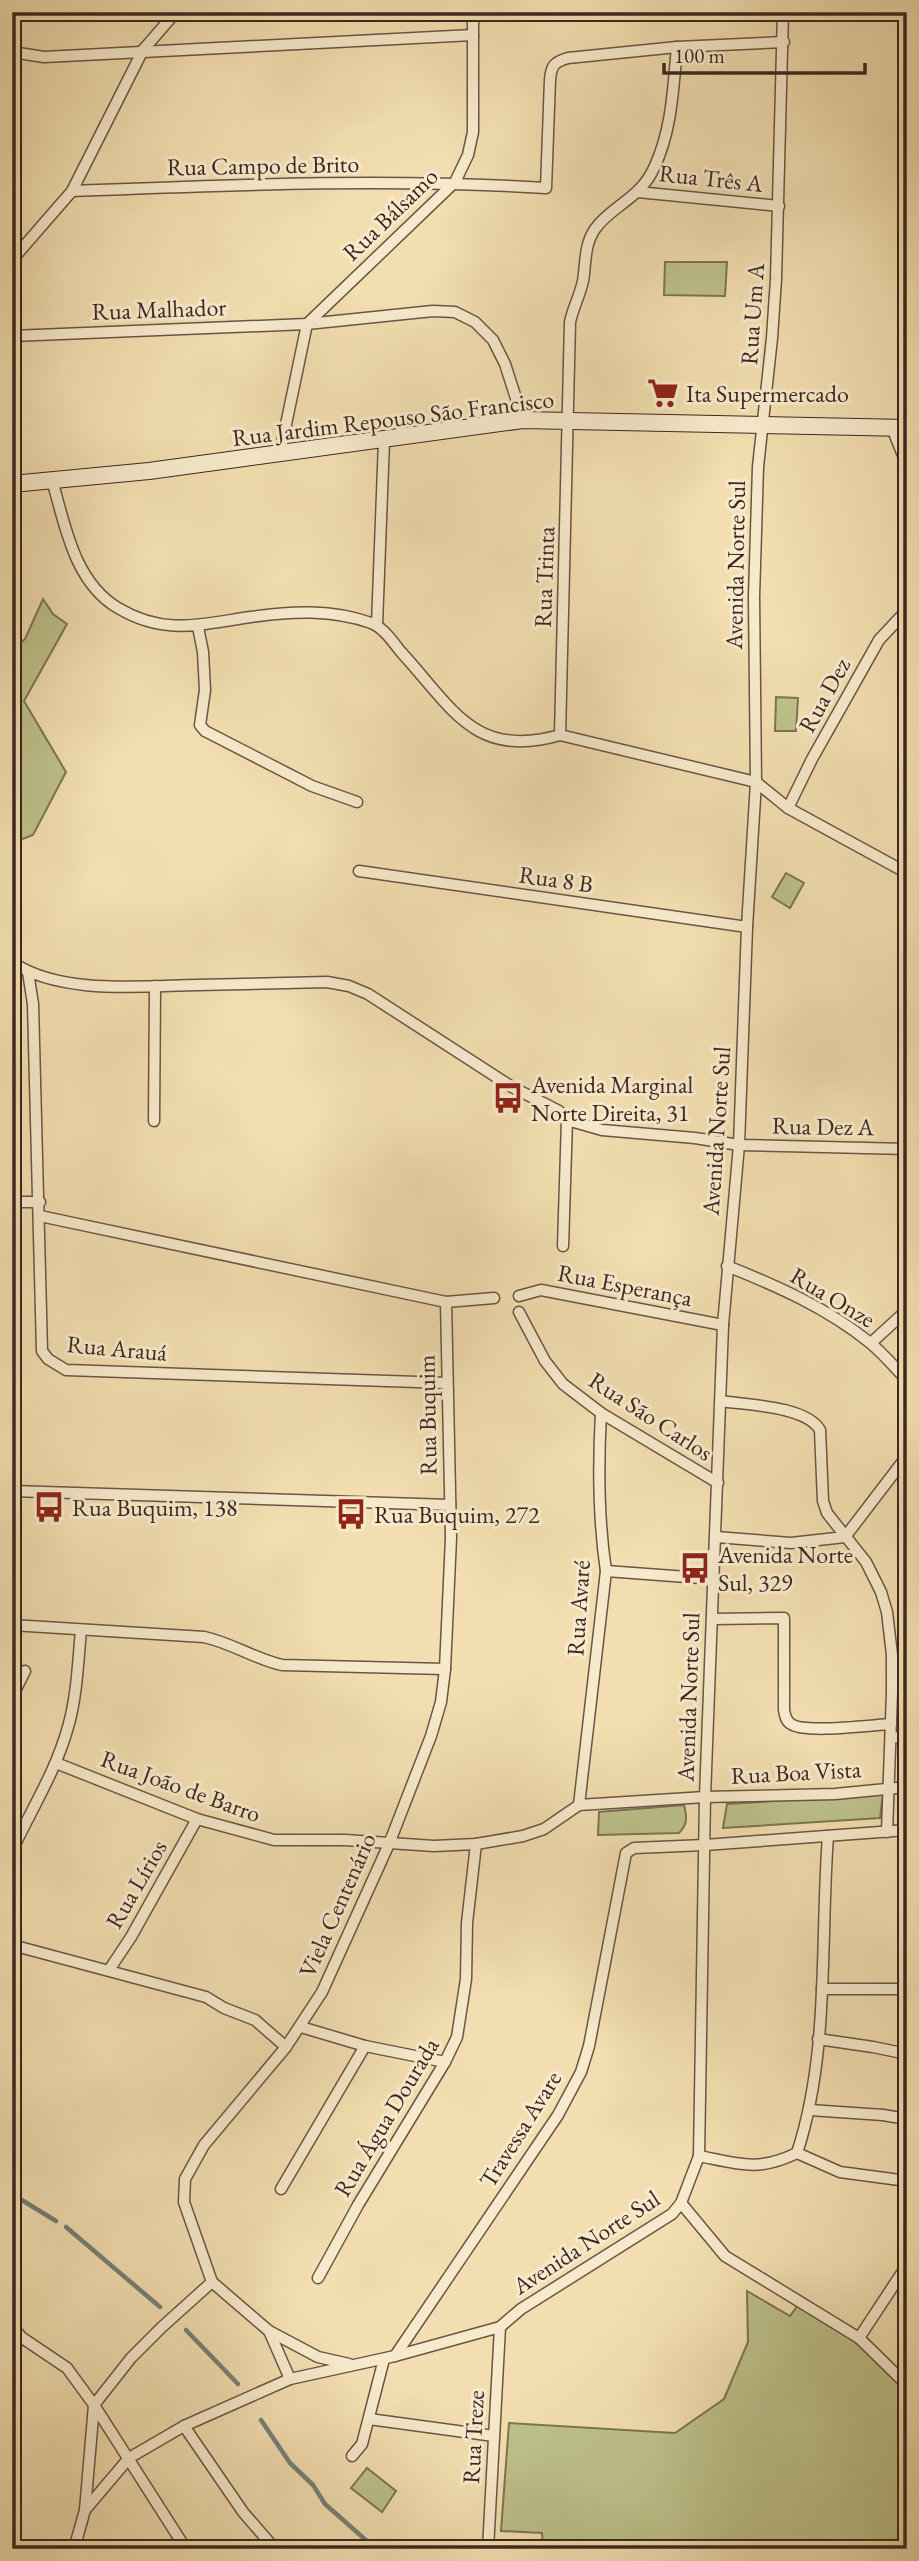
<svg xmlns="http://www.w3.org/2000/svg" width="919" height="2561" font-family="'EB Garamond',serif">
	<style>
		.green { fill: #bdc18a; stroke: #7c7455; stroke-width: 2 }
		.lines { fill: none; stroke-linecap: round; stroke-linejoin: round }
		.stream { stroke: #768078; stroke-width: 4.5 }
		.street-casing { stroke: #6a5544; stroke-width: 13 }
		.secondary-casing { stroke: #3c2720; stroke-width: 18 }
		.street { stroke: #f7eacc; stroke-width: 10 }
		.secondary { stroke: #f7eacc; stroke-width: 16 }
		.labels { text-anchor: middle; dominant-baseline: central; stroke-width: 6; stroke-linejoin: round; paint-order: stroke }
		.street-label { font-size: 24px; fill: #3c2720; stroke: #f7eacc }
		.poi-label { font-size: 24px; fill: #3c2720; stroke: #f7eacc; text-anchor: start }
	</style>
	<rect width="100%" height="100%" fill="#f2deb0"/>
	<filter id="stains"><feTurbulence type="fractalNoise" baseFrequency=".00286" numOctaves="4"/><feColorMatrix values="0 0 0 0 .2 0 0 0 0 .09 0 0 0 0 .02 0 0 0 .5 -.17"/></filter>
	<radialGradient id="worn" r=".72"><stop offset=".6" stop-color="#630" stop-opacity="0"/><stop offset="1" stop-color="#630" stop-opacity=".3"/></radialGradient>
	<g class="green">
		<path d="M665 262H727L725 296 664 295Z"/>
		<path d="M43 599 53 614 67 624 24 701 66 772 33 835 12 843V650L25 639Z"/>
		<path d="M776 697 798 698 796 731H775Z"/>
		<path d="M786 873 804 883 790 908 772 897Z"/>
		<path d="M883 1794 880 1818 723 1828 727 1804Z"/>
		<path d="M684 1805C687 1817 688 1824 679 1833L598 1835 599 1812Z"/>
		<path d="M747 2291 790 2316 798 2305 858 2341 907 2391V2549H543L542 2533 501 2531 509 2423 675 2433 724 2399 748 2342Z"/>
		<path d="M367 2468 396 2491 382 2512 351 2488Z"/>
	</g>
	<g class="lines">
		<g class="stream">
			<path d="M12 2194 56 2221"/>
			<path d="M66 2227 160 2307"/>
			<path d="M186 2330 238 2384"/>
			<path d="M261 2420 290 2463 313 2485 325 2504 376 2549"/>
		</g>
		<defs>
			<g id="street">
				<path d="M12 52 44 57 473 35"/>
				<path d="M72 191C230 185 388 178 546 188L550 80C551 66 554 62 568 58L677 47 784 42"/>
				<path d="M638 192 779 206"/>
				<path d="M12 260 72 191 143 50 176 12"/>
				<path d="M307 324 455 182 468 155 473 132V12"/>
				<path d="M12 336 307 324 433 311 455 312 475 322 493 340 505 364 523 420"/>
				<path d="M892 428 907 465"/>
				<path d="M280 453 307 324"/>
				<path d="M52 480C65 525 74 582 118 608 165 636 201 624 251 617 292 611 332 609 371 623 383 627 393 642 401 652 452 707 474 760 560 735L756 782 788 808 907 873"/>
				<path d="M377 625 384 441"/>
				<path d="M198 627 203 652 205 690 200 725 205 731 312 786 357 802"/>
				<path d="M560 735 570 322C573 308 580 295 583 281 586 263 584 245 595 229 611 206 640 199 654 168 672 130 673 89 677 47"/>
				<path d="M788 808 812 759 879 640 907 610"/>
				<path d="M359 871 747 927"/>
				<path d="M12 962C60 995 141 986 197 985 240 984 283 983 327 982L349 986 368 994 512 1087 559 1111 567 1120 602 1130 695 1138 739 1145 907 1149"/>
				<path d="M28 972 33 1004 42 1351 48 1359 66 1370 447 1383"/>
				<path d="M154 1121 155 986"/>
				<path d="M12 1202H40"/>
				<path d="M40 1216 446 1302 451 1538 445 1669 441 1702 431 1736 389 1844 322 1992 286 2047 204 2145 185 2179 184 2202 212 2282 269 2331 318 2357 349 2364"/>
				<path d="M563 1246 567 1120"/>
				<path d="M727 1266C777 1286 827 1308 869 1342 883 1353 895 1368 907 1380"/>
				<path d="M519 1296 541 1290 723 1325"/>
				<path d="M446 1302 494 1298"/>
				<path d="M519 1312 545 1361 563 1384 601 1413 718 1483"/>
				<path d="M871 1343 907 1310"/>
				<path d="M721 1401C747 1405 806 1406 820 1430L823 1501 827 1513 866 1562 881 1592 887 1612 892 1655V1692L887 1832"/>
				<path d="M12 1491 450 1505"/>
				<path d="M716 1537 791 1543 845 1537 907 1456"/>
				<path d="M606 1571 714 1579"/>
				<path d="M713 1619 784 1618V1710C785 1716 786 1721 791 1724 805 1734 872 1725 891 1724"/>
				<path d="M12 1625 204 1637C232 1643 255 1659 282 1665L445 1669"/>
				<path d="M12 1697 25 1671"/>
				<path d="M891 1737 907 1738"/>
				<path d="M56 1763 197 1819 274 1840H345L434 1846 476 1844 523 1836 544 1829 579 1805 705 1797 835 1794 907 1787"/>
				<path d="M579 1805 606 1571C598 1518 598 1467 601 1413"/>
				<path d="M12 1851C31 1810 56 1771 68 1727 77 1696 78 1662 81 1630"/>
				<path d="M12 1945 206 1997 224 2008 255 2020 286 2047"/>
				<path d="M109 1970 131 1937 197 1819"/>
				<path d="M822 1989H907"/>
				<path d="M301 2027 365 2046 445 2062"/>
				<path d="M818 2039 873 2047 907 2054"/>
				<path d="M810 2110 883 2115 907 2119"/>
				<path d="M797 2153C830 2052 820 1941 828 1836"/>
				<path d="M797 2153 840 2172 907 2181"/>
				<path d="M699 2156C739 2164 758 2172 797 2153"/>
				<path d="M281 2189 365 2046"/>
				<path d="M681 2203 725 2256 859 2338 907 2385"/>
				<path d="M318 2278 358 2205 445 2062 457 2037 466 1979 467 1923 476 1844"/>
				<path d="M12 2331 67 2368 94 2405 186 2549"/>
				<path d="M269 2331 290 2379"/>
				<path d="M859 2338 907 2265"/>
				<path d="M395 2356 558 2115 581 2072 589 2046 626 1853 634 1848 705 1845 907 1830"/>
				<path d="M12 2359 19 2334"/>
				<path d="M369 2419 494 2436"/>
				<path d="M184 2426 243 2512 275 2549"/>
				<path d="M352 2456 362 2444 384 2359"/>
				<path d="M85 2510 94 2405 131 2358 162 2327 212 2282"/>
				<path d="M74 2549 85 2510 129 2458 184 2426 290 2379 395 2356 500 2327 521 2309 672 2214 681 2203 699 2156 705 1797 723 1325 739 1145 747 927 756 782 754 597 758 467 772 338 776 279 783 12"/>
				<path d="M488 2549 500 2327"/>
			</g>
			<path id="secondary" d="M12 484 149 471 523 420 907 428"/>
		</defs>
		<use href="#street" class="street-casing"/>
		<use href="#secondary" class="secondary-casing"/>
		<use href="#street" class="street"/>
		<use href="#secondary" class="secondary"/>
	</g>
	<defs>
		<symbol id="supermarket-bare" viewBox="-9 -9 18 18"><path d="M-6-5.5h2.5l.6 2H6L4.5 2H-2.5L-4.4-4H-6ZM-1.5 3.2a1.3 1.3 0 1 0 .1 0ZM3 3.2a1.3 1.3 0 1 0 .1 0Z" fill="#8f2418" stroke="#f7eacc" stroke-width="2.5" paint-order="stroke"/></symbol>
		<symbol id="bus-bare" viewBox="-9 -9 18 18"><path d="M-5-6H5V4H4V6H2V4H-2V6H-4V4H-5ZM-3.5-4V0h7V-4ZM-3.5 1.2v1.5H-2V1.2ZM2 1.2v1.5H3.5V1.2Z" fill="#8f2418" stroke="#f7eacc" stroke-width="2.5" paint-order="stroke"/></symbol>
	</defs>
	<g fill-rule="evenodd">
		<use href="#supermarket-bare" x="641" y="371" width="44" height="44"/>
		<use href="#bus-bare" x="486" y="1076" width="44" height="44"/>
		<use href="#bus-bare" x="27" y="1485" width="44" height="44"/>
		<use href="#bus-bare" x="329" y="1492" width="44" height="44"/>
		<use href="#bus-bare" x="673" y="1546" width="44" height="44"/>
	</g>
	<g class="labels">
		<g class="street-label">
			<text transform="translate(263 165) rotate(-1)">Rua Campo de Brito</text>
			<text transform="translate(711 178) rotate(6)">Rua Três A</text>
			<text transform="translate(390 214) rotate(-44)">Rua Bálsamo</text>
			<text transform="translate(159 309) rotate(-2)">Rua Malhador</text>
			<text transform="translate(752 314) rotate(-86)">Rua Um A</text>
			<text transform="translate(393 418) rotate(-7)">Rua Jardim Repouso São Francisco</text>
			<text transform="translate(735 565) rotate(-89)">Avenida Norte Sul</text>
			<text transform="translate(544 577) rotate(-88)">Rua Trinta</text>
			<text transform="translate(824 695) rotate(-61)">Rua Dez</text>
			<text transform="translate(556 879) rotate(8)">Rua 8 B</text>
			<text transform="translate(823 1126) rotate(1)">Rua Dez A</text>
			<text transform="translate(716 1131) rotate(-86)">Avenida Norte Sul</text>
			<text transform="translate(625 1285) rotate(11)">Rua Esperança</text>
			<text transform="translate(833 1297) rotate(31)">Rua Onze</text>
			<text transform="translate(117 1348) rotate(5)">Rua Arauá</text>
			<text transform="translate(427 1415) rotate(-91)">Rua Buquim</text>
			<text transform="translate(651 1416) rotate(33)">Rua São Carlos</text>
			<text transform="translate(578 1608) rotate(-86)">Rua Avaré</text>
			<text transform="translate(688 1697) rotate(-88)">Avenida Norte Sul</text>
			<text transform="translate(796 1772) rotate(-3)">Rua Boa Vista</text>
			<text transform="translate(181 1786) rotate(20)">Rua João de Barro</text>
			<text transform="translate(136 1884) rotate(-60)">Rua Lírios</text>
			<text transform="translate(337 1905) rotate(-66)">Viela Centenário</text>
			<text transform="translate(386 2117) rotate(-59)">Rua Água Dourada</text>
			<text transform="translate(520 2129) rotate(-58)">Travessa Avare</text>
			<text transform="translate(586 2242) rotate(-33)">Avenida Norte Sul</text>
			<text transform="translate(473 2437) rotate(-87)">Rua Treze</text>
		</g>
		<g class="poi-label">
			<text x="686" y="393">Ita Supermercado</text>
			<text x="531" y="1084">Avenida Marginal<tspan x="531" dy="28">Norte Direita, 31</tspan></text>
			<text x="72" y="1507">Rua Buquim, 138</text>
			<text x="374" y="1514">Rua Buquim, 272</text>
			<text x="718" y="1554">Avenida Norte<tspan x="718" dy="28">Sul, 329</tspan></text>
		</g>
	</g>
	<rect width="919" height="2561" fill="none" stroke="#f2deb0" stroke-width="42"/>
	<rect x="14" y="14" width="891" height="2533" fill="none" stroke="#3c2720" stroke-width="3.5"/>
	<rect x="21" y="21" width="877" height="2519" fill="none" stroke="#3c2720" stroke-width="2"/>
	<path d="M664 63v10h201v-10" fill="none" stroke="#3c2720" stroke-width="3.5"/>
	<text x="674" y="63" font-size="21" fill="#3c2720" stroke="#f7eacc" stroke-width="5" paint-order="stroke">100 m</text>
	<rect width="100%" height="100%" filter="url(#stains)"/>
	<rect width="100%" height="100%" fill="url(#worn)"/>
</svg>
